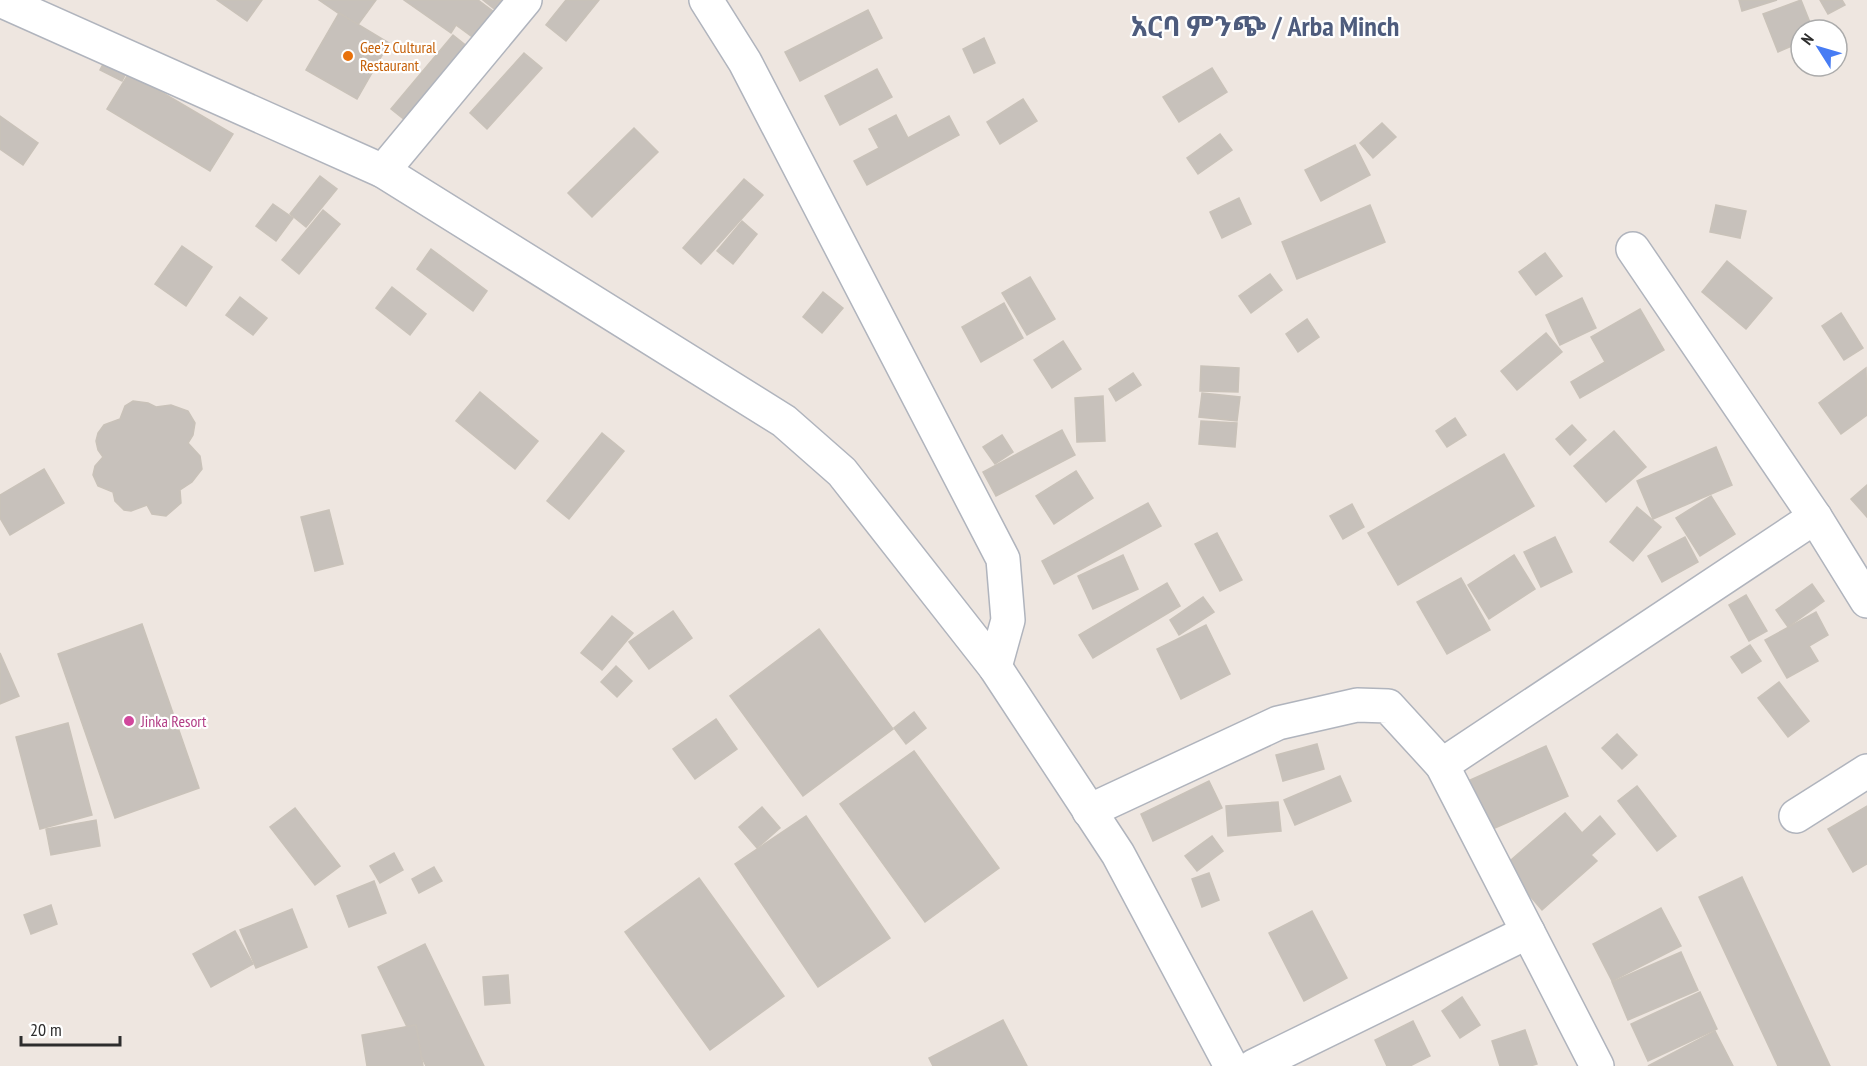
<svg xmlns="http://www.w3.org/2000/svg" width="1867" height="1066" font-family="'PT Sans Narrow','Noto Sans Ethiopic',sans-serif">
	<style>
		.building { fill: #c7c1bb; stroke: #c9c2b9; stroke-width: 1.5 }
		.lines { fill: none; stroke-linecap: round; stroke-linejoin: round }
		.minor-casing { stroke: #b0b4bd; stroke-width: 36 }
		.tertiary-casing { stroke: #b0b4bd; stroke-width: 36 }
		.minor { stroke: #fff; stroke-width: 33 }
		.tertiary { stroke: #fff; stroke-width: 33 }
		.food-dot { fill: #e8710a; stroke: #fff; stroke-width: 2 }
		.hotel-dot { fill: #d1479c; stroke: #fff; stroke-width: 2 }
		.labels { text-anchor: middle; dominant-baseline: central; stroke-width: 4.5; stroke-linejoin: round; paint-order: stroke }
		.food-label { font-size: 16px; fill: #c56008; stroke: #fff; text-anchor: start }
		.hotel-label { font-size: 16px; fill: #b23c85; stroke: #fff; text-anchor: start }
		.town-label { font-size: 28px; font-weight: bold; fill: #4e5c7d; stroke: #fff }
	</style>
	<rect width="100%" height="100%" fill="#eee6e0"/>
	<g class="building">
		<path d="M217 0H262L247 21Z"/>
		<path d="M319 0H376L357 26Z"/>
		<path d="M404 0H478L494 12 475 39 456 25 451 33Z"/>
		<path d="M483 0H509L498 12Z"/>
		<path d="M566 0H599L566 41 546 25Z"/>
		<path d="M1739 0H1777L1742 11Z"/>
		<path d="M1801 0 1813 30H1801V42L1778 52 1763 14Z"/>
		<path d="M1820 0H1842L1845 5 1828 14Z"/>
		<path d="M868 10 882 38 800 81 785 52Z"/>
		<path d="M339 13 389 43 357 99 306 70Z"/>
		<path d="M453 35 468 47 406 121 391 109Z"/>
		<path d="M984 38 995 63 974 73 963 49Z"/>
		<path d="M524 53 542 68 487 129 470 113Z"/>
		<path d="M108 55 130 66 122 81 100 70Z"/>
		<path d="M1212 68 1227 92 1179 122 1163 97Z"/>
		<path d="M877 69 892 97 840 125 825 96Z"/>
		<path d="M129 73 233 134 210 171 107 109Z"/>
		<path d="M1023 99 1037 121 1000 144 987 122Z"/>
		<path d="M896 115 908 138 949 116 959 135 867 185 854 161 879 148 869 129Z"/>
		<path d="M0 116 38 143 23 165 0 149Z"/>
		<path d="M1382 123 1396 137 1373 158 1360 143Z"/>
		<path d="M634 128 658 152 592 217 568 193Z"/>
		<path d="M1220 134 1232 150 1198 174 1187 158Z"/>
		<path d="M1355 145 1370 175 1321 201 1305 170Z"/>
		<path d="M320 176 337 189 306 227 290 214Z"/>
		<path d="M744 179 763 195 701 264 683 248Z"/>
		<path d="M1239 198 1251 224 1222 238 1210 212Z"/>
		<path d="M273 204 293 218 276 241 256 226Z"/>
		<path d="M1370 205 1385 242 1297 279 1282 242Z"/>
		<path d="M1716 205 1746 211 1740 238 1710 232Z"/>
		<path d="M323 210 340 224 299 274 282 260Z"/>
		<path d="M742 221 757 234 733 264 717 251Z"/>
		<path d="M182 246 212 267 186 306 155 284Z"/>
		<path d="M431 249 487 291 473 311 417 269Z"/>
		<path d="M1545 253 1562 276 1536 295 1519 272Z"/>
		<path d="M1727 261 1772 298 1746 329 1702 292Z"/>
		<path d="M1270 274 1282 290 1251 313 1239 296Z"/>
		<path d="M1030 277 1055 319 1027 335 1002 293Z"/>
		<path d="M392 287 426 314 410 335 376 308Z"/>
		<path d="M823 292 843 308 822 333 803 317Z"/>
		<path d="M240 297 267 318 253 335 226 315Z"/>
		<path d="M1582 298 1596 328 1560 345 1546 315Z"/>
		<path d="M1004 303 1023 338 981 362 962 327Z"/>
		<path d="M1640 309 1664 350 1580 398 1571 382 1605 362 1591 337Z"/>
		<path d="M1841 313 1863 348 1844 360 1822 326Z"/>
		<path d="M1307 319 1319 337 1298 352 1286 334Z"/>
		<path d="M1546 333 1562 352 1517 390 1501 371Z"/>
		<path d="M1063 341 1081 369 1052 388 1034 360Z"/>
		<path d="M1201 366 1239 368 1238 392 1200 391Z"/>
		<path d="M1866 368 1867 415 1841 434 1819 403Z"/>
		<path d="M1133 373 1141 385 1116 401 1109 389Z"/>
		<path d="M480 392 538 441 515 469 456 421Z"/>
		<path d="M1202 393 1240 397 1237 421 1199 417Z"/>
		<path d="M1103 396 1105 441 1077 442 1075 398Z"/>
		<path d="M133 401 148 403 156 407 171 405 188 411 195 423 193 435 188 443 200 456 202 469 192 482 180 490 181 503 166 516 152 514 147 505 131 511 124 510 115 501 113 492 98 486 93 475 95 466 103 457 98 450 96 441 98 433 104 425 120 419 125 406Z"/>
		<path d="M1455 418 1466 435 1447 447 1436 431Z"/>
		<path d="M1201 421 1237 423 1235 447 1199 444Z"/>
		<path d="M1572 425 1586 440 1570 455 1556 439Z"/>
		<path d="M1062 430 1075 455 996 496 983 472Z"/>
		<path d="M1614 431 1646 467 1606 502 1574 466Z"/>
		<path d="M602 433 624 451 569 519 547 501Z"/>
		<path d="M1002 435 1013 452 995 464 983 447Z"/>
		<path d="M1716 447 1732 485 1653 519 1637 481Z"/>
		<path d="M1504 454 1534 506 1398 585 1368 533Z"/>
		<path d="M44 469 64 503 10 535 0 518V495Z"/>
		<path d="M1076 471 1093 498 1054 524 1036 496Z"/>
		<path d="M1867 485V517L1851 499Z"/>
		<path d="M1711 496 1735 534 1700 556 1676 518Z"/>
		<path d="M1148 503 1161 526 1054 584 1042 561Z"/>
		<path d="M1352 504 1364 527 1343 539 1330 516Z"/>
		<path d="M1637 507 1661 527 1633 561 1610 542Z"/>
		<path d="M329 510 343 564 315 571 301 517Z"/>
		<path d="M1217 533 1242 580 1220 591 1195 544Z"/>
		<path d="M1555 537 1572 572 1541 587 1524 552Z"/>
		<path d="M1685 537 1698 562 1662 582 1648 556Z"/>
		<path d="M1123 555 1138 589 1093 609 1078 576Z"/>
		<path d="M1514 555 1535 589 1489 619 1468 585Z"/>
		<path d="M1461 578 1490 630 1447 654 1417 602Z"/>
		<path d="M1167 583 1180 606 1093 658 1079 635Z"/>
		<path d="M1812 584 1824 601 1788 627 1776 610Z"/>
		<path d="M1746 595 1767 631 1749 641 1729 605Z"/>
		<path d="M1203 597 1214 612 1179 635 1170 620Z"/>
		<path d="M673 611 692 638 649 669 629 642Z"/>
		<path d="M1816 612 1828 635 1809 646 1818 661 1787 678 1765 640Z"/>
		<path d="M612 616 633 633 602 670 581 653Z"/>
		<path d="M142 624 199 788 115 818 58 654Z"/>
		<path d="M1206 625 1230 674 1181 699 1157 649Z"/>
		<path d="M819 629 893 729 803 796 730 696Z"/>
		<path d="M1750 645 1761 661 1742 673 1731 657Z"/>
		<path d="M0 653 19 696 0 704Z"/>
		<path d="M616 666 632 681 617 697 601 682Z"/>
		<path d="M1779 682 1809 721 1788 737 1758 698Z"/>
		<path d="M914 712 926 728 906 744 894 728Z"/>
		<path d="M716 719 737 749 695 779 673 749Z"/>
		<path d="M68 723 92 815 40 829 16 737Z"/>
		<path d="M1617 734 1637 755 1622 769 1602 748Z"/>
		<path d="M1317 744 1324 769 1283 781 1276 755Z"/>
		<path d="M1546 746 1568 796 1488 831 1466 782Z"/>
		<path d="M914 751 999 868 925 922 840 804Z"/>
		<path d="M1340 776 1351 801 1295 825 1284 800Z"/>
		<path d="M1209 781 1222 808 1153 841 1141 814Z"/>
		<path d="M1637 786 1676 836 1657 851 1618 801Z"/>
		<path d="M1278 802 1281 831 1228 836 1226 806Z"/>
		<path d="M1867 806V864L1853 872 1828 829Z"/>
		<path d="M762 807 780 828 757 848 739 827Z"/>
		<path d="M295 808 340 866 315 885 270 827Z"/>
		<path d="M1565 813 1582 833 1600 816 1615 834 1591 855 1597 861 1542 910 1504 866Z"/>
		<path d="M806 816 890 938 818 987 735 864Z"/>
		<path d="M96 820 100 846 51 855 46 829Z"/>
		<path d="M1212 836 1223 851 1197 871 1185 856Z"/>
		<path d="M394 853 403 870 380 883 370 866Z"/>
		<path d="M434 867 442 881 419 893 412 879Z"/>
		<path d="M1209 873 1219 900 1202 907 1192 879Z"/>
		<path d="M1742 877 1830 1066H1778L1699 897Z"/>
		<path d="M699 878 784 996 710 1050 625 932Z"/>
		<path d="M374 881 386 913 349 927 337 896Z"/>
		<path d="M51 905 57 924 31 934 24 915Z"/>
		<path d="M1661 908 1681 946 1612 981 1593 944Z"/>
		<path d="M292 909 307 947 256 968 240 930Z"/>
		<path d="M1312 911 1347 978 1304 1001 1269 933Z"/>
		<path d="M235 931 253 964 211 987 193 954Z"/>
		<path d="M425 944 484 1066H426L378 967Z"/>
		<path d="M1681 952 1698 990 1628 1020 1612 982Z"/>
		<path d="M508 975 510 1003 485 1005 483 977Z"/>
		<path d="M1700 992 1717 1029 1648 1061 1631 1024Z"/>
		<path d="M1462 997 1480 1025 1460 1038 1442 1011Z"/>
		<path d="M1003 1020 1027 1066H933L929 1058Z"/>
		<path d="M1413 1021 1430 1056 1410 1066H1387L1375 1040Z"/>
		<path d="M416 1025 423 1066H367L362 1035Z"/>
		<path d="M1525 1030 1537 1064 1530 1066H1500L1492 1041Z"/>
		<path d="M1715 1031 1733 1066H1648Z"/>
	</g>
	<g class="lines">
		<defs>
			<g id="minor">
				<path d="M706 0 745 62 1003 559 1008 620 995 667"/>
				<path d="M383 171 525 0"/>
				<path d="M1633 249 1815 517 1867 601"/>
				<path d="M1442 765 1815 517"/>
				<path d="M1089 811 1278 723 1357 705 1388 706 1442 765 1597 1066"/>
				<path d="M1796 816 1867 771"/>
				<path d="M1254 1066 1528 932"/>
			</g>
			<path id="tertiary" d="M0 0 383 171 784 421 842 472 995 667 1118 854 1231 1066"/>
		</defs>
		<use href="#minor" class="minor-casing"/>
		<use href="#tertiary" class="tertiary-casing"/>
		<use href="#minor" class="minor"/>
		<use href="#tertiary" class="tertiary"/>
	</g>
	<circle class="food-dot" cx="348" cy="56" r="6"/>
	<circle class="hotel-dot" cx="129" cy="721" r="6"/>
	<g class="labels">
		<g class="food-label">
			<text x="360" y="47">Gee'z Cultural<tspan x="360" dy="18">Restaurant</tspan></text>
		</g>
		<g class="hotel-label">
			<text x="141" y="721">Jinka Resort</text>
		</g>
		<g class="town-label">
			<text x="1265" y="25">አርባ ምንጭ / Arba Minch</text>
		</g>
	</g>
	<g transform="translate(1819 48) rotate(307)"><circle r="28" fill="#ffffff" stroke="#ababab" stroke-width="1.5"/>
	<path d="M0-4.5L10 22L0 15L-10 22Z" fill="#477cf4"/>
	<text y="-9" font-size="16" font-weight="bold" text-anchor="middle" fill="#2d2d2d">N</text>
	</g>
	<path d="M21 1036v9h99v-9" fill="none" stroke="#2d2d2d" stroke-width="3"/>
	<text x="30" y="1036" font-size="18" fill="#2d2d2d" stroke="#ffffff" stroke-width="4.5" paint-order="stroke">20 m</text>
</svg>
